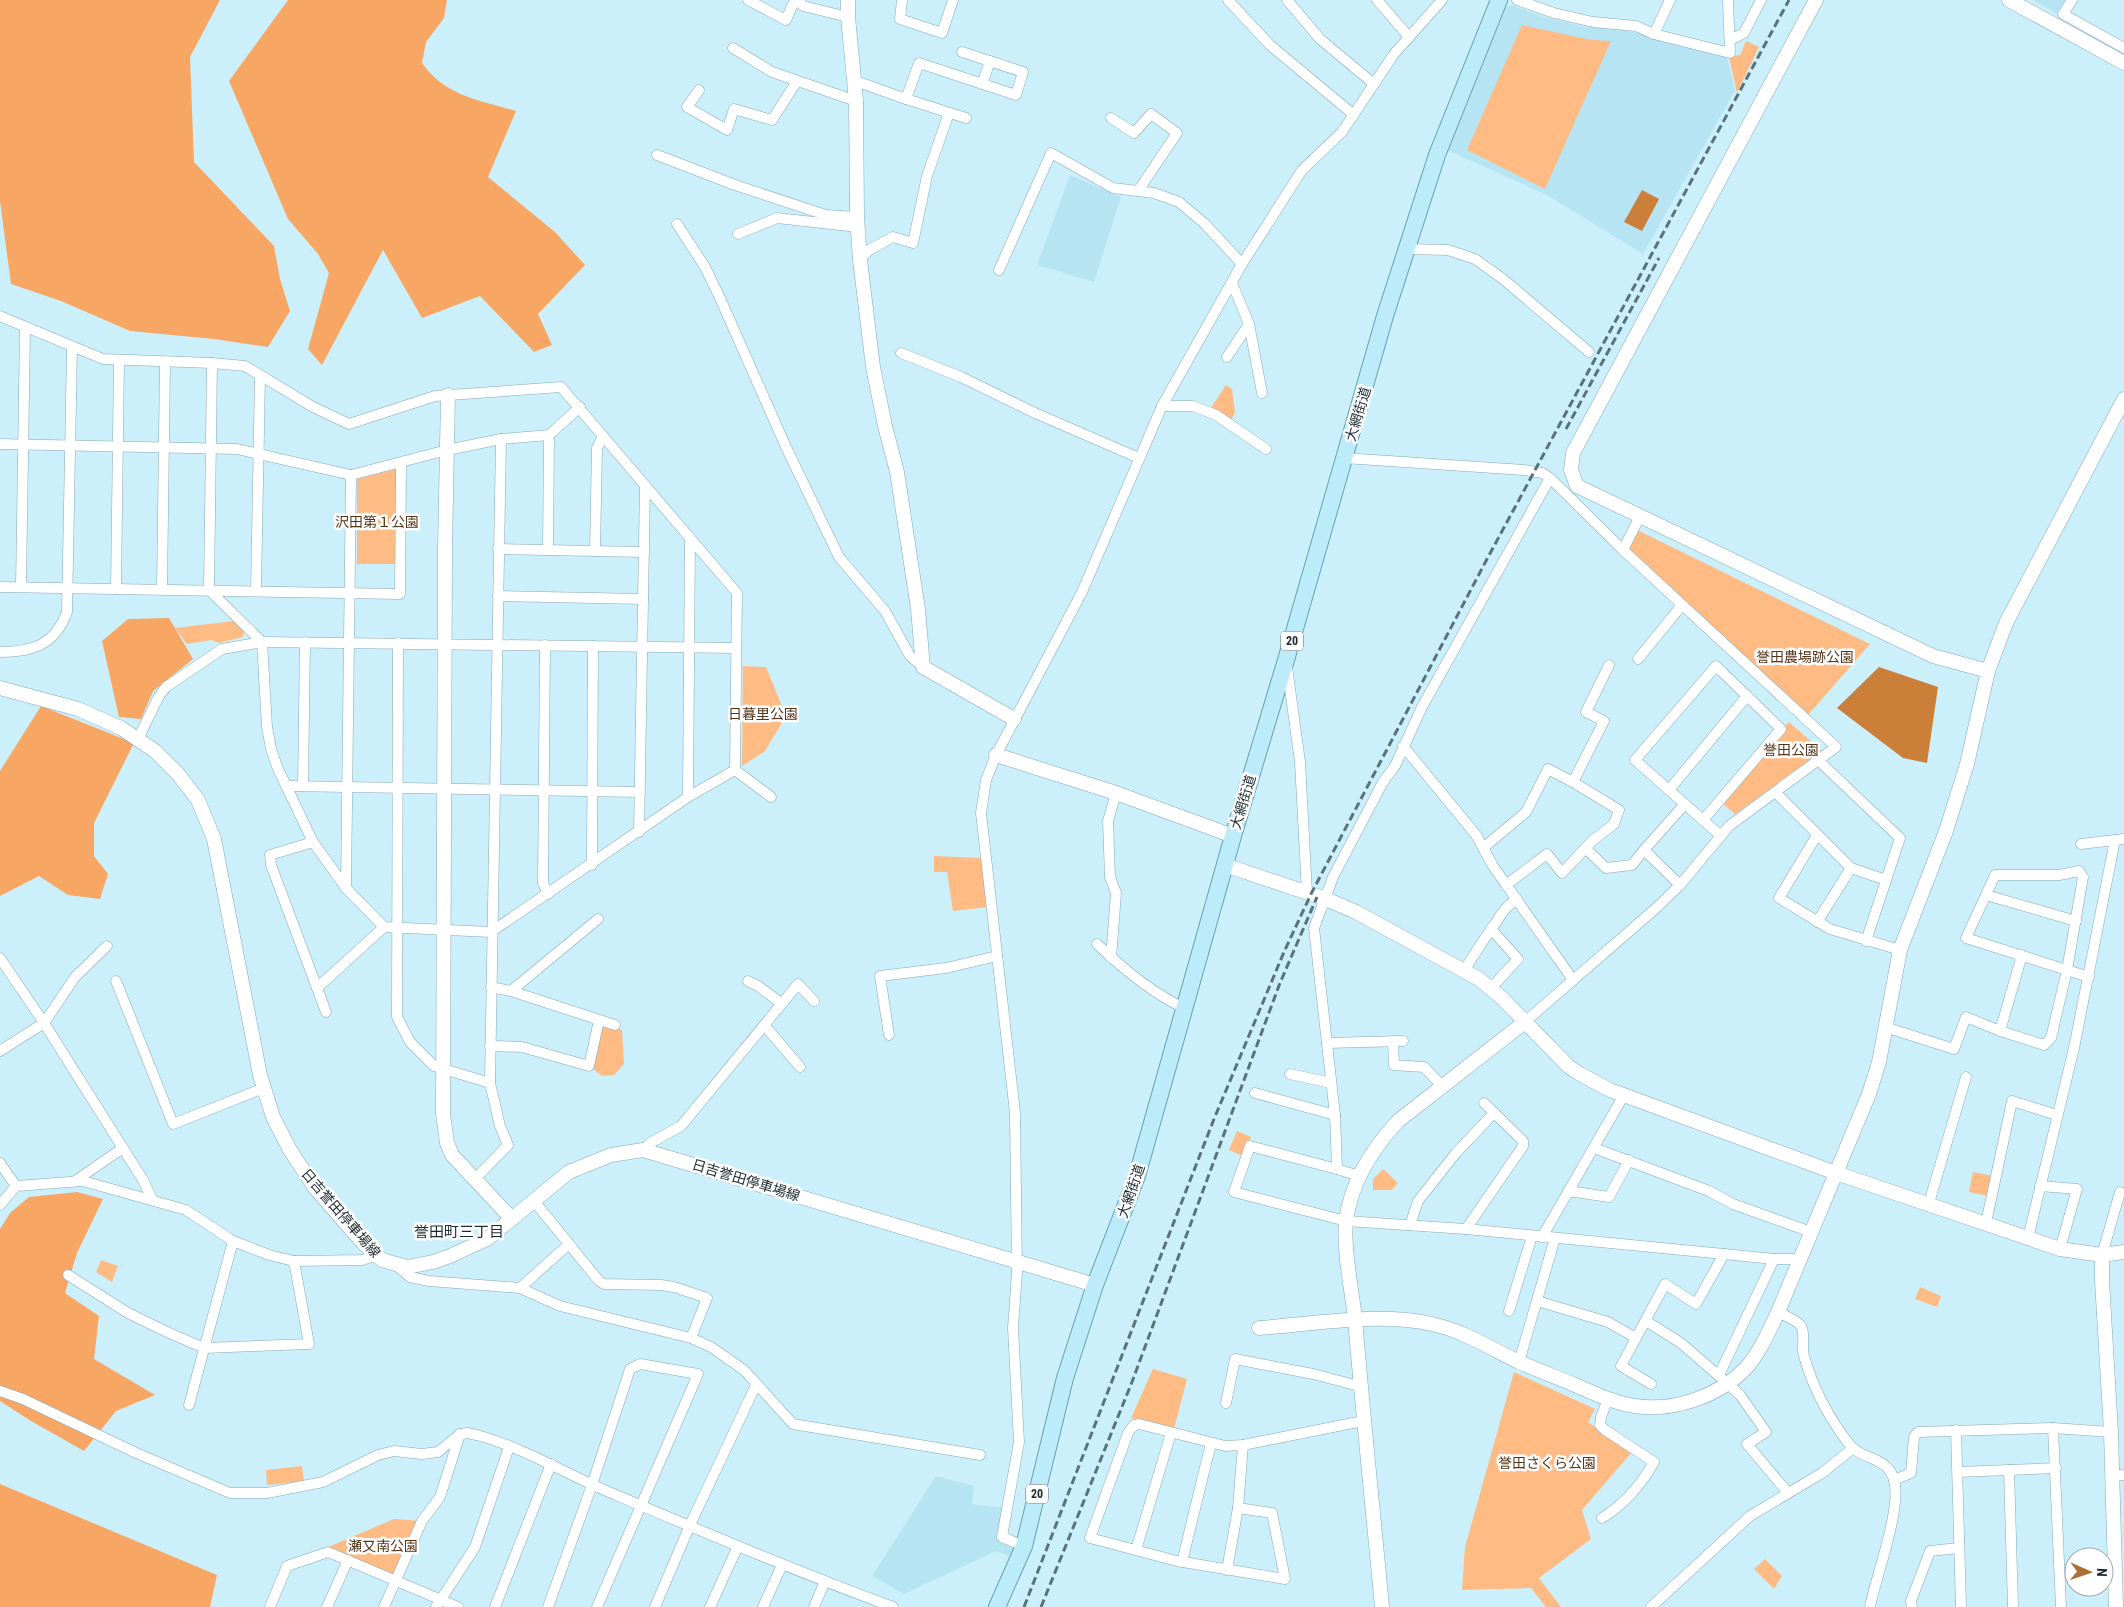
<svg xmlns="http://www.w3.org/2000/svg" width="2124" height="1607" font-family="'Roboto Condensed','Noto Sans JP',sans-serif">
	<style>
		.built { fill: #b7e4f3 }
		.green { fill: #febb84 }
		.forest { fill: #f7a763 }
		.water { fill: #cb7f38 }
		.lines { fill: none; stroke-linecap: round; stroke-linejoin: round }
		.street-casing { stroke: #85a9b4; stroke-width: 11 }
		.secondary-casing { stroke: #85a9b4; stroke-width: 15 }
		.primary-casing { stroke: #67a0b1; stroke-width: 18 }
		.street { stroke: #fff; stroke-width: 10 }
		.secondary { stroke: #fff; stroke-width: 14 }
		.primary { stroke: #bcecfa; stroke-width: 16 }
		.rail { stroke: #5b7279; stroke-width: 3; stroke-dasharray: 8 4; stroke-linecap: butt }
		.labels { text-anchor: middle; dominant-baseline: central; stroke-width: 5; stroke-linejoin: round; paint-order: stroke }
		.shield { fill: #fff; stroke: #5f6a6d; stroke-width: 1 }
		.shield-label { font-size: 12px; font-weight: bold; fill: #1b2a2e }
		.street-label { font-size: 14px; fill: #1b2a2e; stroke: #fff }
		.park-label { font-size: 14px; fill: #553518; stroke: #fff }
		.neighbourhood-label { font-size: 15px; fill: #1b2a2e; stroke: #fff }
	</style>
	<rect width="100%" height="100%" fill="#cbf0fc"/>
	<g class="built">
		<path d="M2033 0H2067L2061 11 2056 13Z"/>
		<path d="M1507 6H1513L1544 17 1586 27 1619 28 1727 57 1735 91 1643 254 1547 195 1447 150 1501 11Z"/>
		<path d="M1070 175 1121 197 1094 282 1037 265Z"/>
		<path d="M936 1476 974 1486 972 1504 1003 1508 998 1537 1018 1546 1013 1558 996 1551 904 1594 872 1576Z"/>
	</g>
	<g class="green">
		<path d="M1522 25 1591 40 1611 41 1545 189 1467 150Z"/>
		<path d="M1746 41 1759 47 1737 93 1729 57 1740 55Z"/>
		<path d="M1226 385 1232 389 1235 413 1230 421 1211 408Z"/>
		<path d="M397 469V564H357V479Z"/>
		<path d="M1637 530 1870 644 1808 715 1629 553V548Z"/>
		<path d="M234 621 244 631 243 637 219 643 211 640 187 644 175 628Z"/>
		<path d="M743 666 766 667 786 716 765 751 742 766Z"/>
		<path d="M1789 722 1822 751 1735 814 1721 802Z"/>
		<path d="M934 856 982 858 988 907 953 911 947 872H934Z"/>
		<path d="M606 1024 622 1030 624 1064 614 1075 602 1076 592 1068 601 1025Z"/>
		<path d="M1237 1131 1251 1137 1243 1156 1229 1150Z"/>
		<path d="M1383 1169 1398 1183 1392 1190H1373V1179Z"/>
		<path d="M1973 1172 1992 1176 1988 1196 1969 1192Z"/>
		<path d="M101 1260 118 1266 112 1282 96 1272Z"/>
		<path d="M1920 1287 1941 1296 1937 1307 1915 1299Z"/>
		<path d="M1153 1369 1187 1379 1174 1429 1131 1418Z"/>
		<path d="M1514 1372 1595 1409 1588 1422 1632 1452 1582 1510 1591 1539 1539 1578 1561 1607H1546L1531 1588 1462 1590 1465 1547Z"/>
		<path d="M302 1466 304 1481 267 1485 266 1470Z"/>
		<path d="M394 1519 422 1521 394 1575 328 1547Z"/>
		<path d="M1765 1559 1782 1576 1774 1589 1754 1569Z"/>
	</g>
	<g class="forest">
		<path d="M0 0H220L190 57 194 162 274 246 280 279 290 311 268 347 214 339 130 331 61 301 11 284 0 201Z"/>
		<path d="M288 0H447L444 18 426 42 422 63C445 96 479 100 516 111L488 177 555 232 585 265 538 314 552 345 534 352 480 296 422 318 383 250 322 365 308 349 329 273 318 254 288 219 229 81Z"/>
		<path d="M169 618 193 659 153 691 141 719 119 717 102 641 128 619Z"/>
		<path d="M41 706 134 743 94 823V856L108 874 100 899 68 895 39 876 0 896V771Z"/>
		<path d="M77 1192 103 1199 77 1253 65 1293 99 1316 94 1359 155 1395 116 1411 84 1451 31 1421 0 1401V1229L10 1213 29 1197Z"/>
		<path d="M0 1484 217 1575 210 1607H0Z"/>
	</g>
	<g class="water">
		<path d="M1642 190 1659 199 1642 231 1624 222Z"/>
		<path d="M1879 667 1938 687 1927 763 1903 758 1837 708Z"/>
	</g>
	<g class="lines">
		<defs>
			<g id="street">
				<path d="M748 0 786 20 792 6 797 0"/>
				<path d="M798 0 803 6 848 17"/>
				<path d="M902 0 900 19 942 33 953 0"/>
				<path d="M1228 0 1270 45 1354 115"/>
				<path d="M1287 0 1320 39 1374 84"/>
				<path d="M1377 0 1409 37"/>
				<path d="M1517 0 1554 13 1593 22 1636 26 1654 34 1730 53 1728 0"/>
				<path d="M2072 0 2063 14 2124 48"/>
				<path d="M1654 34 1670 0"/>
				<path d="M1730 40 1744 33 1761 0"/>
				<path d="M733 48 772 72 856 101"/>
				<path d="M853 80 906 99 919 63 1016 95 1023 72 962 52"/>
				<path d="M982 84 990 61"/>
				<path d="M699 90 687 107 727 130 734 109 772 120 797 81"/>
				<path d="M906 99 966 118"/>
				<path d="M1111 118 1134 133 1151 114 1177 133 1138 191"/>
				<path d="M657 155 735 185 826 215 857 217"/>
				<path d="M677 224 705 267 720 298 786 447 839 557 885 611 910 656 923 667"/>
				<path d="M738 234 777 218 858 227"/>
				<path d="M1406 249 1448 250 1475 259 1503 279 1589 352"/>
				<path d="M860 260 869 250 893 237 913 243 927 176 949 113"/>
				<path d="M999 270 1051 153 1113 188 1154 193 1179 202 1205 224 1242 264"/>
				<path d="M1232 283 1249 324 1262 393"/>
				<path d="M0 316 103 359 212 363 245 366 313 407 349 424 435 396 561 387 737 593 735 770"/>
				<path d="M901 353 961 377 1035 413 1139 458"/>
				<path d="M1227 357 1249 324"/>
				<path d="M212 363 209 590 262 642 267 727 271 749 278 769 313 842 346 888 384 927 491 932 688 797 735 770"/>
				<path d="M1162 406H1193L1216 415 1266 449"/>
				<path d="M0 444 237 449 351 475 447 450 501 439 549 435 580 407"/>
				<path d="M1344 458 1524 470 1542 473 1550 478 1623 550 1836 747 1729 826 1680 885 1655 909 1526 1021"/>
				<path d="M498 549 644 552"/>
				<path d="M548 550 549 435"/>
				<path d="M1623 550 1640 516"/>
				<path d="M595 551 597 448 603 436"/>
				<path d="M0 587 400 594 401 463"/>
				<path d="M21 587 25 327"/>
				<path d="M116 589 119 360"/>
				<path d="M162 589 165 363"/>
				<path d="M256 590 260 376"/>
				<path d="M498 596 643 599"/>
				<path d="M398 643 397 1017 410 1042 434 1066 490 1083"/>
				<path d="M545 645 543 883 548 894"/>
				<path d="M0 652C32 652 55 645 67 612L72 347"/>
				<path d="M1638 659 1682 605"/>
				<path d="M1287 667 1300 762 1307 893"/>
				<path d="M138 739 159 696 166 687 222 649 262 642 736 648"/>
				<path d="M1403 746 1476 835 1493 866 1573 980"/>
				<path d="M1819 761 1900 838 1866 941"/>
				<path d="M735 770 771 797"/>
				<path d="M287 786 640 792"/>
				<path d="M303 786 305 642"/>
				<path d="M1669 790 1747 696"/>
				<path d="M1776 793 1851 868 1886 880"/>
				<path d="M688 797 690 538"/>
				<path d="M1703 820 1781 729 1716 666 1635 760 1721 836"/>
				<path d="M639 832 645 485"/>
				<path d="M1817 835 1779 898 1830 929 1900 950"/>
				<path d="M313 842 270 855 271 865 326 1012"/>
				<path d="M2081 844 2124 839"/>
				<path d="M1483 848 1526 812 1548 769 1573 782"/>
				<path d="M1585 848 1606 868 1632 865 1644 850"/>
				<path d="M592 865 593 646"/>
				<path d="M1506 885 1547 854 1562 873 1592 841 1614 824 1619 810 1573 782 1604 721 1586 712 1609 665"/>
				<path d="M1680 885 1644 850 1684 805"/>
				<path d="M346 888 351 475"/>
				<path d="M1986 895 2076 921"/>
				<path d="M1817 922 1851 868"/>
				<path d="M1097 944C1121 967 1154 994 1184 1008"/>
				<path d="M2022 955 2000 1031 2044 1045 2051 1038 2067 970 2083 877 2079 871 2059 875H1995L1966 938 2089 977"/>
				<path d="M0 958 44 1023 143 1180 152 1199"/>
				<path d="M1111 958 1116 893 1110 877 1108 821 1116 793"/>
				<path d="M1464 971C1473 956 1482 942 1492 928 1501 916 1503 908 1517 899"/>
				<path d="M116 981 173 1124 264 1088"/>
				<path d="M748 981 758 986 781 1003"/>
				<path d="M491 987 511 991 615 1025"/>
				<path d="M317 988 384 927"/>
				<path d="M1491 988 1518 959 1491 929"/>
				<path d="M511 991 598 919"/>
				<path d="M764 1025 800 1067"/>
				<path d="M1885 1027 1954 1049 1966 1017 2000 1031"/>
				<path d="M889 1035 880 976 946 968 997 956"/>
				<path d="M1393 1041 1394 1065 1424 1067 1442 1086"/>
				<path d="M1327 1043 1403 1041"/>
				<path d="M490 1046 522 1047 589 1066 599 1020"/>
				<path d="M0 1051 44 1023 75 977 107 946"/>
				<path d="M1290 1074 1331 1083"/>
				<path d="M1255 1093 1335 1115"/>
				<path d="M1594 1148 1709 1191 1733 1204 1811 1232"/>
				<path d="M643 1150 650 1143 681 1126 798 984 814 1001"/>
				<path d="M0 1163 16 1186"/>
				<path d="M1337 1169 1250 1146 1234 1192 1346 1221 1466 1229 1724 1254 1774 1259H1800"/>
				<path d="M1359 1176 1337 1169 1335 1115 1314 928 1333 877 1383 782 1395 766 1422 707 1550 478"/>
				<path d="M475 1179 508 1145 500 1126 490 1083 501 439"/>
				<path d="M75 1181 123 1148"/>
				<path d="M2040 1186 2077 1189 2060 1249"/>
				<path d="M1568 1191 1609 1197 1629 1160"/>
				<path d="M534 1201 599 1281 604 1284 661 1285 674 1287 707 1298 691 1338 711 1347 744 1370 793 1424 980 1455"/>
				<path d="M1929 1203 1966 1077"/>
				<path d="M0 1205 16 1186 83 1181 186 1210 233 1241 269 1255 294 1261 362 1260 375 1256"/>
				<path d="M1986 1223 2012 1101 2057 1115"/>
				<path d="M1410 1225 1418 1201 1456 1153 1494 1113"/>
				<path d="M1466 1229 1523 1146V1141L1484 1103"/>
				<path d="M1542 1237 1624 1095"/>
				<path d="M2028 1238 2074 1048 2115 840"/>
				<path d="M2102 1255 2120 1192"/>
				<path d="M397 1266 410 1277 429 1281 520 1288 560 1306 691 1338"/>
				<path d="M68 1275 128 1313 167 1332 204 1348 309 1344 294 1261"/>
				<path d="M520 1288 569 1244"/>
				<path d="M1537 1301 1608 1322 1636 1338"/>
				<path d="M1509 1311 1532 1236"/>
				<path d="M1778 1312C1785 1316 1797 1320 1801 1326 1806 1334 1801 1347 1804 1356 1813 1388 1829 1418 1849 1444 1861 1460 1888 1456 1894 1480 1902 1508 1876 1576 1870 1607"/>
				<path d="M1646 1321 1681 1343 1727 1383 1740 1395 1766 1432 1747 1444 1788 1493"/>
				<path d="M1519 1362 1555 1238"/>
				<path d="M1719 1375 1774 1259"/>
				<path d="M1651 1384 1621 1366 1665 1284 1696 1304 1724 1254"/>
				<path d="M0 1391 23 1399 134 1452 230 1493H267L323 1482 378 1455 394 1451 422 1454 438 1452 460 1434 467 1433 477 1435C521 1447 561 1471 602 1489 699 1530 795 1571 893 1607"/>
				<path d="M1226 1403 1235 1359 1313 1374 1359 1386"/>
				<path d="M189 1405 233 1241"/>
				<path d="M2053 1428 2061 1607"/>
				<path d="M1956 1430 1961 1607"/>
				<path d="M2009 1470 2013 1607"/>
				<path d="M1958 1472 2056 1468"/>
				<path d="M2112 1476 2124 1475"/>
				<path d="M1894 1480 1911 1473 1914 1437 1918 1432 2053 1428 2111 1432"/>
				<path d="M1238 1508 1272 1513 1285 1579 1177 1561 1090 1538 1128 1433 1134 1425 1139 1424 1225 1446 1243 1445 1363 1421"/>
				<path d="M1602 1518C1625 1504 1641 1485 1654 1462L1605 1430 1600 1425 1601 1417 1608 1399"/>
				<path d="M1024 1546 1002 1537 1019 1442 1013 1328 1017 1272 1015 1113 981 813 986 780 996 755 1082 592 1162 406 1242 264 1302 170 1342 132 1394 54 1442 0"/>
				<path d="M1136 1550 1171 1433"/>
				<path d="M1182 1562 1211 1443"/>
				<path d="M1227 1570 1238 1508 1243 1445"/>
				<path d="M270 1607 287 1566 328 1552 458 1607"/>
				<path d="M327 1607 348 1560"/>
				<path d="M384 1607 422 1521 440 1497 460 1434"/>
				<path d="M436 1607 475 1547 509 1447"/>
				<path d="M495 1607 551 1464"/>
				<path d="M548 1607 592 1485 630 1369 640 1364 698 1374 597 1607"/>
				<path d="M655 1607 690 1525 756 1385"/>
				<path d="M710 1607 738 1546"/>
				<path d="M763 1607 782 1565"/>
				<path d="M814 1607 825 1581"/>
				<path d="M1651 1607 1750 1516 1822 1473 1852 1449"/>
				<path d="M1912 1607 1911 1601 1930 1551 1959 1548"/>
			</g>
			<g id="secondary">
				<path d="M848 0V17L856 101 857 217 860 260 873 367 885 426 897 472 918 609 923 667 1014 719"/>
				<path d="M1816 0 1573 453 1571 470 1577 486 1933 656 1988 671"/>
				<path d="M2009 0 2124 63"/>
				<path d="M448 395 445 549 443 1114 447 1143 452 1155 512 1219"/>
				<path d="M0 688 78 709 121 728 155 751 178 774 198 800 214 839 260 1075 273 1117 290 1150 315 1188 363 1243 382 1260 407 1267 433 1262 450 1256 487 1239 569 1172 611 1155 643 1150 1095 1285"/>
				<path d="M996 755 1116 793 1233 836"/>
				<path d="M1225 865 1326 899 1356 912 1479 979 1502 998 1568 1066 1580 1074 1610 1090 1836 1173 2060 1249 2102 1255 2124 1252"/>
				<path d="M2102 1255V1281L2111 1432 2116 1607"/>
				<path d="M1259 1328C1314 1324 1378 1312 1432 1324 1464 1331 1490 1348 1519 1362 1537 1370 1556 1377 1575 1385 1594 1393 1614 1403 1635 1406 1674 1412 1719 1396 1746 1368 1760 1352 1769 1331 1778 1312L1869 1094 1879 1062 1900 950 1946 831 1967 764 1988 671 2006 623 2124 399"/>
				<path d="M1382 1607C1373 1511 1363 1415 1355 1319 1352 1291 1343 1248 1346 1221 1351 1182 1372 1149 1398 1121L1526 1021"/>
			</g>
			<path id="primary" d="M997 1607 1024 1546 1065 1378 1095 1285 1137 1176 1233 836 1286 660 1385 316 1437 155 1499 0"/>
		</defs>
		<use href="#street" class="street-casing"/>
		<use href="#secondary" class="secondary-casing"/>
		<use href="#primary" class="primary-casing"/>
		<use href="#street" class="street"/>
		<use href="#secondary" class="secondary"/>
		<use href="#primary" class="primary"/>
		<g class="rail">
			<path d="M1566 429 1659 258"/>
			<path d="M1024 1607 1214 1119 1284 952 1311 894 1487 559 1789 0"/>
			<path d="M1041 1607 1132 1382 1280 983 1317 897"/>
		</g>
	</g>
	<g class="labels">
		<g class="shield">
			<rect x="1281" y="631.5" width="22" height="19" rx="4"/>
			<rect x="1026" y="1484.5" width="22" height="19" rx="4"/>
		</g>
		<g class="shield-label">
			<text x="1292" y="641">20</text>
			<text x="1037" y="1494">20</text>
		</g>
		<g class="street-label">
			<text transform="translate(1358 414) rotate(-73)">大網街道</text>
			<text transform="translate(1243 802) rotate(-73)">大網街道</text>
			<text transform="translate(746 1180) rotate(17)">日吉誉田停車場線</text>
			<text transform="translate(1131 1191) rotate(-71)">大網街道</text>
			<text transform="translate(341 1213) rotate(49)">日吉誉田停車場線</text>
		</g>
		<g class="park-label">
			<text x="377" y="522">沢田第１公園</text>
			<text x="1805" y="657">誉田農場跡公園</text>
			<text x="763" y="714">日暮里公園</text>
			<text x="1791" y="750">誉田公園</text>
			<text x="1547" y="1463">誉田さくら公園</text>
			<text x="383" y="1546">瀬又南公園</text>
		</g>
		<g class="neighbourhood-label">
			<text x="459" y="1232">誉田町三丁目</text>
		</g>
	</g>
	<g transform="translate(2089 1572) rotate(92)"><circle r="24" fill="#ffffff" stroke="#a4aaab"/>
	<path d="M0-4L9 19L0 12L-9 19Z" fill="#ad6e34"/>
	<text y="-8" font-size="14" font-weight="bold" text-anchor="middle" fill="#1b2a2e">N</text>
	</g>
</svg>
